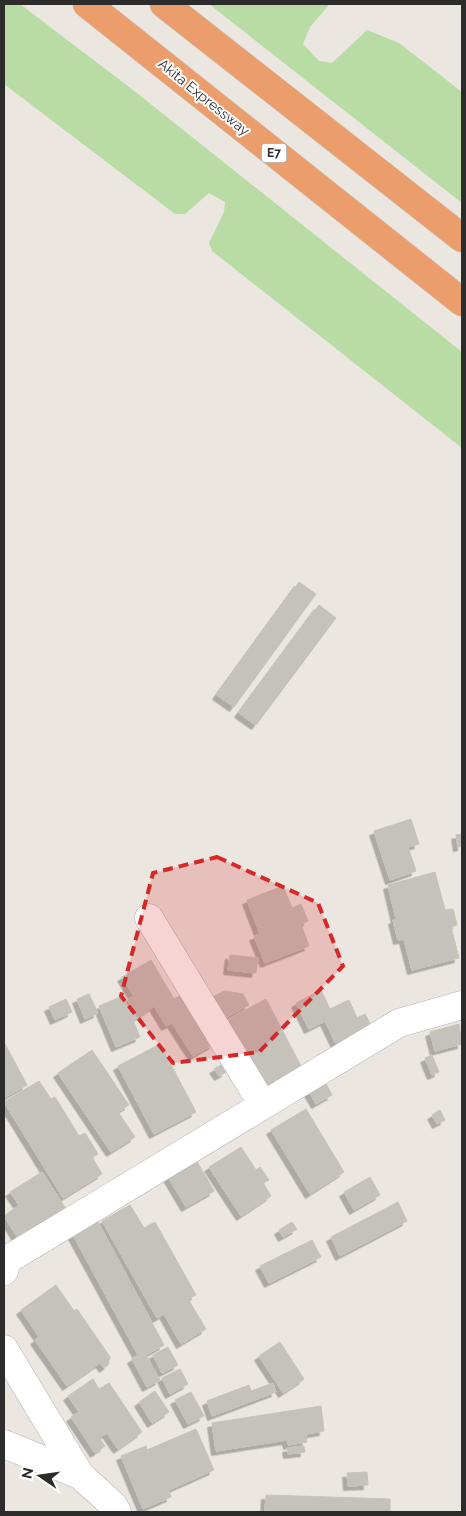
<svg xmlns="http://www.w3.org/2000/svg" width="466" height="1516" font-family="Raleway,sans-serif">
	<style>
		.green { fill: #b9dba4 }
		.building { fill: #c5c1bb; stroke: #c7c2ba; filter: url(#shadow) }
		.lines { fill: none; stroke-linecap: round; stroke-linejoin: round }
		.minor-casing { stroke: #b1b2ba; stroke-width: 29 }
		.secondary-casing { stroke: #b1b2ba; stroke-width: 29 }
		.motorway-casing { stroke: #c4c4c4; stroke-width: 29 }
		.minor { stroke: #fff; stroke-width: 28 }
		.secondary { stroke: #fff; stroke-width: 28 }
		.motorway { stroke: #eb9e6c; stroke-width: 28 }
		.marked { fill: #d62828; fill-opacity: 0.2; stroke: #d62828; stroke-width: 4; stroke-dasharray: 10 6; stroke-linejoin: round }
		.labels { text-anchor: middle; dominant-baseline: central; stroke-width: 4; stroke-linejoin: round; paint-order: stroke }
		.shield { fill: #fff; stroke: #6b6b6b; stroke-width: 1 }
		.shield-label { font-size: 12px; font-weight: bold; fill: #2c2c2c }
		.street-label { font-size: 14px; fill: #2c2c2c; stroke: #fff }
	</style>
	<defs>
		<filter id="shadow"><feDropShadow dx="-4.5" dy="4.5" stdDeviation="0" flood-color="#0004"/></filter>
	</defs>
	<rect width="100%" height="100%" fill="#ece6e0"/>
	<g class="green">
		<path d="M4 4H20L133 90 462 352V448L212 251 209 243 224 212 225 202 209 193 185 214H175L4 84Z"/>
		<path d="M209 4H327L328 6 310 27 303 44 319 61 332 63 367 30 399 43 462 92V203Z"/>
	</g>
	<g class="building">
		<path d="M299 582 316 594 234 707 217 695Z"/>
		<path d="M319 605 336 618 256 725 239 713Z"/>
		<path d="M411 819 419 844 408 847 416 871 390 880 374 831Z"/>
		<path d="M462 834V846L458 847 456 835Z"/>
		<path d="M435 872 445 910 453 909 457 925 451 927 459 958 412 970 404 939 398 940 393 920 396 919 388 885Z"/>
		<path d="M283 886 292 908 301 904 308 921 301 924 309 946 265 963 254 936 260 934 247 900Z"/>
		<path d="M230 955 258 958 256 973 228 970Z"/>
		<path d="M151 960 174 999 181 995 214 1044 193 1056 172 1023 166 1026 154 1006 134 1020 128 999 134 996 122 977Z"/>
		<path d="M321 990 330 1009 349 1000 357 1018 365 1014 372 1027 336 1044 325 1021 309 1029 296 1003Z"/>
		<path d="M225 991 243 994 249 1005 225 1018 214 996Z"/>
		<path d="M89 994 98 1013 85 1019 77 999Z"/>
		<path d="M123 996 140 1037 116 1047 99 1006Z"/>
		<path d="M66 999 72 1012 55 1020 49 1007Z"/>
		<path d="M266 999 301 1066 264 1086 229 1019Z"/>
		<path d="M459 1024 462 1044 435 1051 430 1032Z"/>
		<path d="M4 1042 27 1085 4 1098Z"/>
		<path d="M160 1044 196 1112 154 1134 118 1066Z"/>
		<path d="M92 1050 129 1105 118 1112 135 1137 111 1152 58 1073Z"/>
		<path d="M432 1055 439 1072 432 1075 425 1058Z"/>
		<path d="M221 1065 226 1072 219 1076 214 1069Z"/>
		<path d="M39 1081 51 1099 55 1097 79 1136 85 1133 98 1154 92 1157 102 1174 63 1198 4 1102Z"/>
		<path d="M326 1084 332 1095 316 1104 309 1092Z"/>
		<path d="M306 1109 344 1172 310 1194 271 1130Z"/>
		<path d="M440 1110 445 1120 437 1124 432 1115Z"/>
		<path d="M241 1147 256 1170 260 1167 269 1180 263 1183 271 1196 241 1216 209 1167Z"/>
		<path d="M195 1158 214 1191 186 1207 167 1175Z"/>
		<path d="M42 1172 66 1209 19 1240 4 1216 19 1205 10 1192Z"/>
		<path d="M370 1177 380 1195 354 1210 344 1192Z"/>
		<path d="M398 1202 407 1221 340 1256 331 1237Z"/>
		<path d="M130 1205 144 1228 155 1222 196 1295 188 1299 206 1329 181 1344 164 1314 157 1318 102 1221Z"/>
		<path d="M98 1222 164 1345 146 1355 160 1380 147 1387 132 1359 138 1355 73 1235Z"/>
		<path d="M292 1222 297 1229 283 1237 279 1230Z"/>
		<path d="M312 1240 321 1257 269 1283 260 1266Z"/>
		<path d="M56 1285 74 1311 77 1309 110 1357 108 1365 104 1368 100 1363 67 1386 35 1340 39 1337 21 1310Z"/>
		<path d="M280 1342 304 1379 283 1393 259 1356Z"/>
		<path d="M168 1347 178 1365 162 1373 153 1355Z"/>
		<path d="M180 1369 188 1384 170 1394 162 1378Z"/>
		<path d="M93 1379 99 1389 109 1383 142 1432 118 1449 107 1433 99 1438 105 1446 95 1453 71 1417 79 1412 68 1396Z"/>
		<path d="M273 1383 276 1392 212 1416 207 1401 249 1385 251 1391Z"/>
		<path d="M155 1391 169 1412 152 1423 139 1402Z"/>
		<path d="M191 1392 204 1416 188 1424 175 1400Z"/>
		<path d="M321 1406 324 1431 306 1434 307 1442 288 1445 287 1440 216 1451 212 1423Z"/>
		<path d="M196 1429 214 1470 169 1490 171 1497 143 1509 121 1456 146 1446 147 1450Z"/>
		<path d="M304 1446 305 1452 288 1454 287 1448Z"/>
		<path d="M367 1472 368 1485 348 1486 347 1473Z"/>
		<path d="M266 1495 390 1499V1512H265Z"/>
	</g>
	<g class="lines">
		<defs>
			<g id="minor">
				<path d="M149 918 263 1105"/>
				<path d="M4 1271 7 1260 399 1023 462 1005"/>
				<path d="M4 1349 80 1475"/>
			</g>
			<path id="secondary" d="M4 1444 80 1475 113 1505 117 1512"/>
			<g id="motorway">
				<path d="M87 4 462 302"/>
				<path d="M164 4 462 238"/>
			</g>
		</defs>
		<use href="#minor" class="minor-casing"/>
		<use href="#secondary" class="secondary-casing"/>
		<use href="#motorway" class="motorway-casing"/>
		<use href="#minor" class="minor"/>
		<use href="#secondary" class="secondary"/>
		<use href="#motorway" class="motorway"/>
	</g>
	<path class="marked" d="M217 857 318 903 343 966 259 1052 173 1063 121 996 153 873Z"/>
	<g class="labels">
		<rect class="shield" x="261.5" y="143.5" width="25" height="19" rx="4"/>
		<g class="shield-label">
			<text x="274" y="153">E7</text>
		</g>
		<g class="street-label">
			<text transform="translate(204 97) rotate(39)">Akita Expressway</text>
		</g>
	</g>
	<rect width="466" height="1516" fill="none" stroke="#2c2c2c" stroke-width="10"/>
	<g transform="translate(40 1476) rotate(283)" stroke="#ffffff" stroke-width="4" paint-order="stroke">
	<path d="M0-4L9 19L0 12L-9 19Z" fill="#2c2c2c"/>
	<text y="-8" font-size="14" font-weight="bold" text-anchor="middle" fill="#2c2c2c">N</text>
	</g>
</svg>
